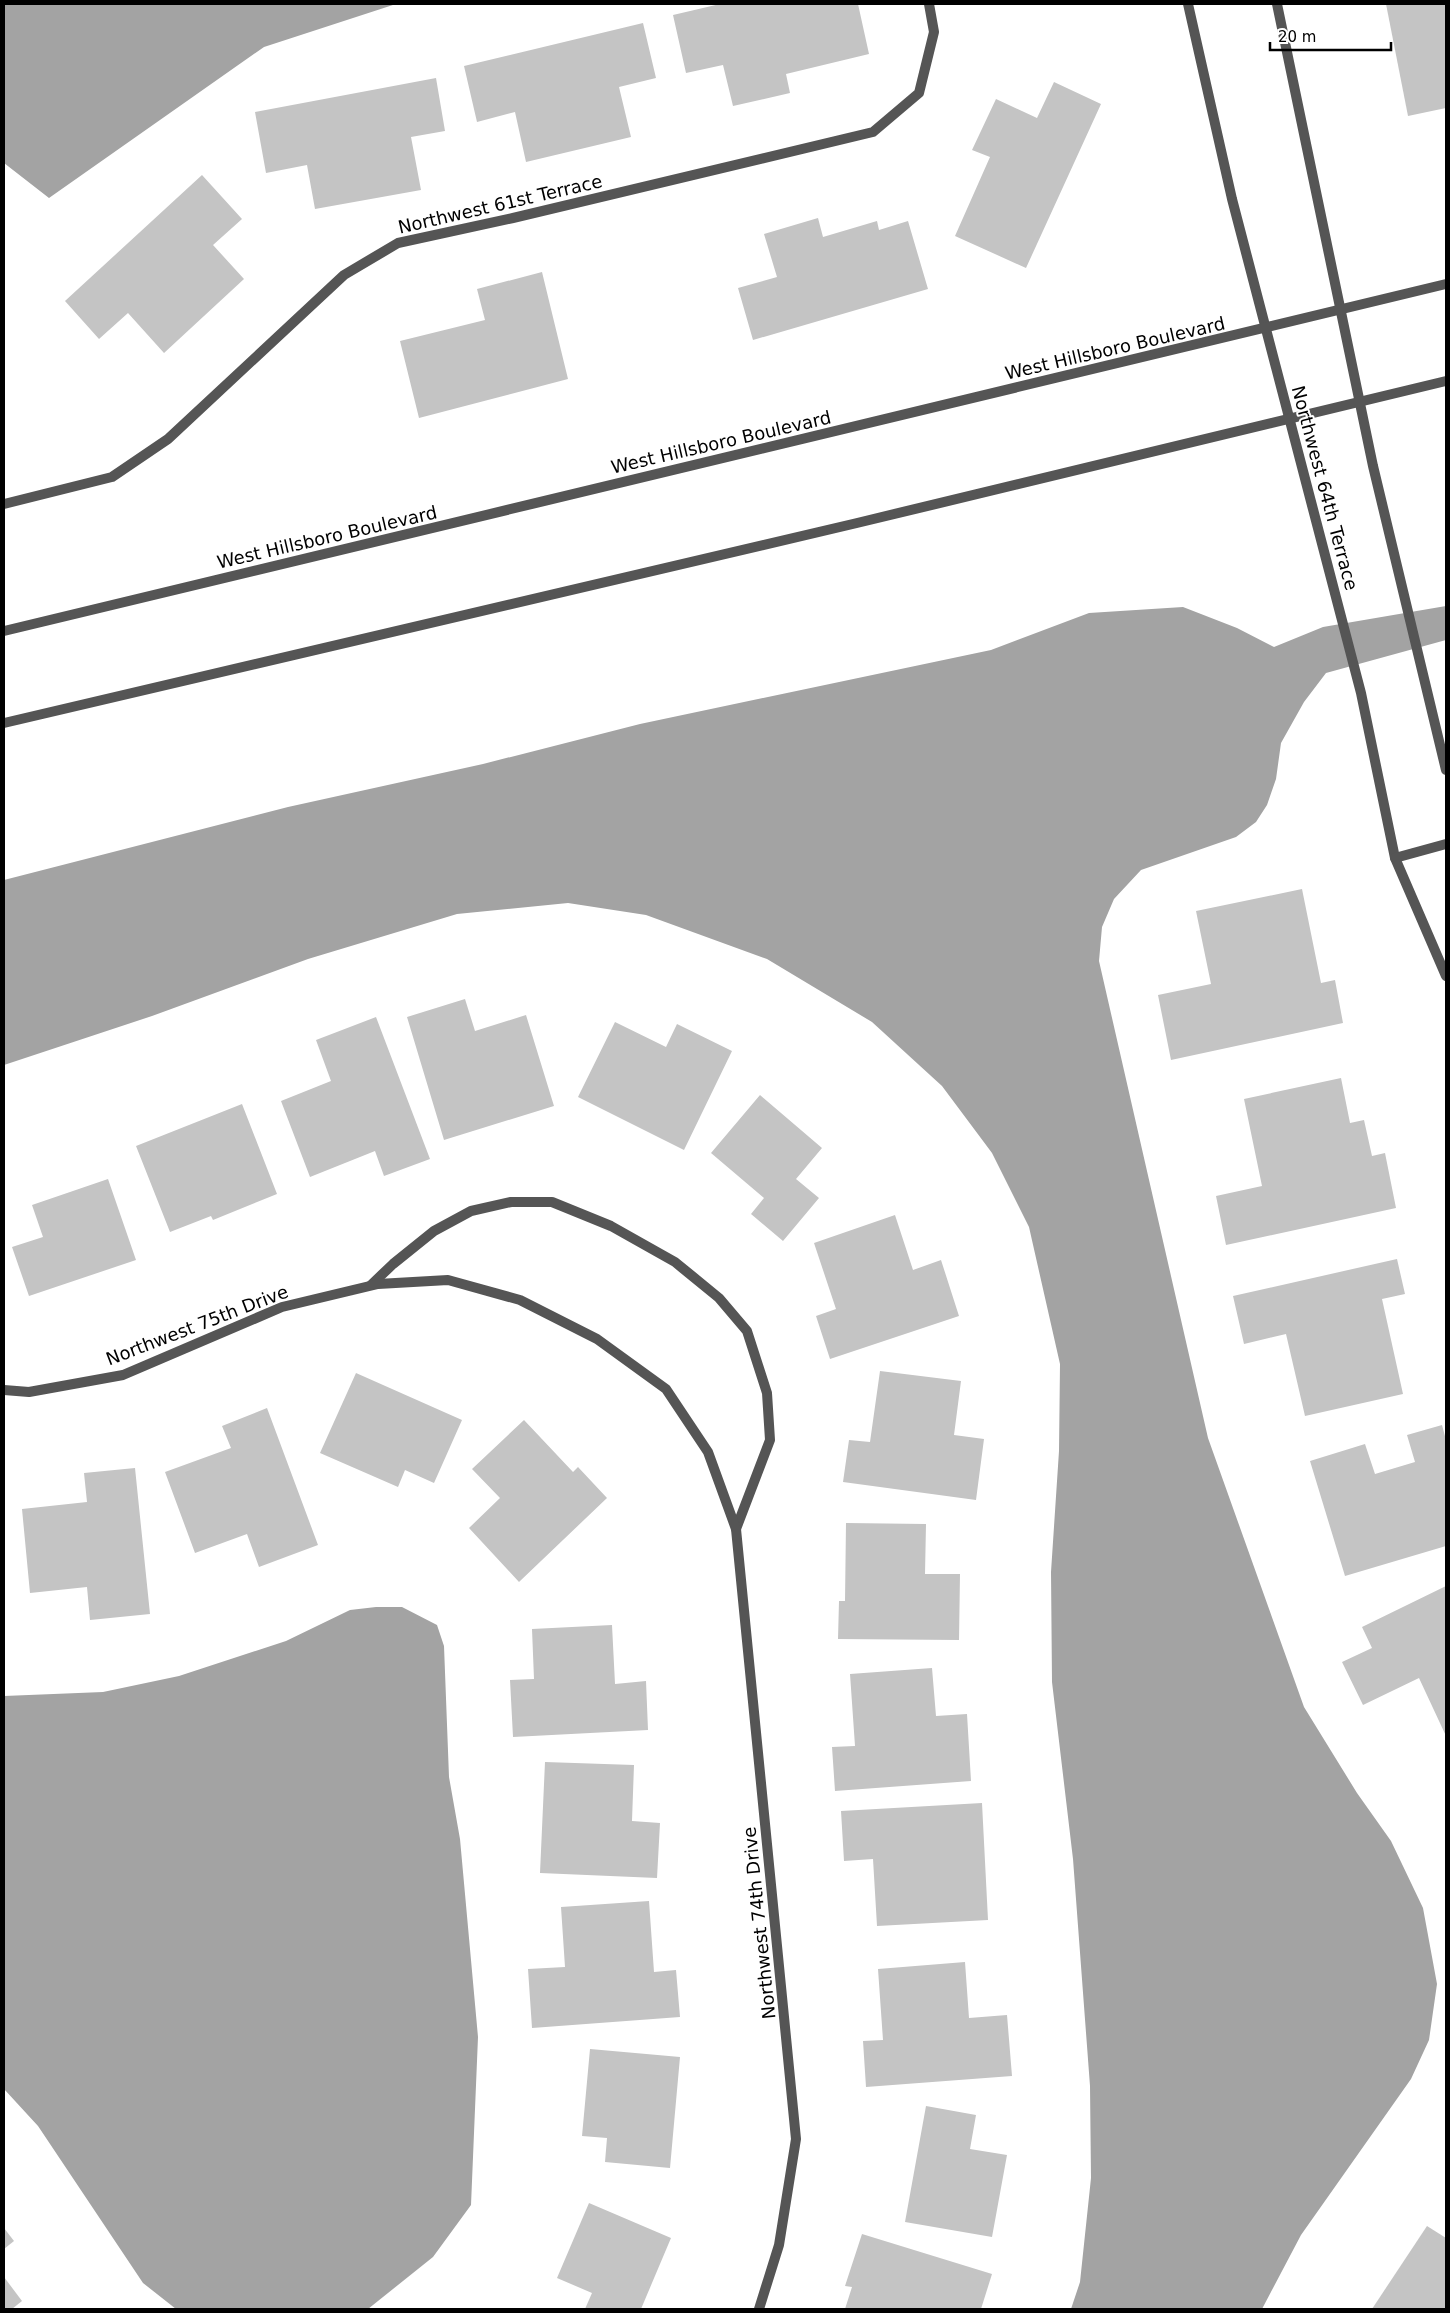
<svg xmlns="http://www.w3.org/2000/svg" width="1450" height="2313" font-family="'DejaVu Sans',sans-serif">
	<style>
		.water { fill: #a3a3a3 }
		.building { fill: #c4c4c4 }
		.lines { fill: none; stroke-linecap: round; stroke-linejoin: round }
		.minor { stroke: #555; stroke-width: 10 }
		.tertiary { stroke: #555; stroke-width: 10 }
		.labels { text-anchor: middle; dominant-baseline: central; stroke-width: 4; stroke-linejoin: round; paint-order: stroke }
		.street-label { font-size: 18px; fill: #000; stroke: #fff }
	</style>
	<rect width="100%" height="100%" fill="#fff"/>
	<g class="water">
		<path d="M4 4H396L264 47 49 198 4 163Z"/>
		<path d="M1446 606V640L1326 673 1304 702 1281 743 1276 779 1267 805 1256 822 1236 837 1141 870 1114 899 1102 927 1099 961 1208 1438 1304 1707 1357 1793 1391 1841 1423 1908 1437 1984 1429 2040 1411 2079 1301 2235 1262 2309H1071L1080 2282 1091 2178 1090 2086 1073 1859 1052 1682 1051 1572 1059 1451 1060 1364 1029 1227 992 1153 942 1086 872 1022 767 959 646 915 568 903 457 914 308 959 152 1016 4 1065V880L288 807 483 764 640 724 991 650 1089 613 1183 607 1237 628 1274 647 1323 627Z"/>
		<path d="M376 1607H402L437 1625 444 1646 449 1777 460 1839 478 2037 471 2205 433 2257 368 2309H176L143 2283 38 2126 4 2089V1696L103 1692 179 1676 286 1641 350 1610Z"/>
	</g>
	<g class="building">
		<path d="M720 4H858L869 54 786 74 790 93 733 106 723 65 686 73 673 15Z"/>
		<path d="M1386 4H1446V108L1408 116Z"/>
		<path d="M643 23 656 78 619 87 631 137 526 162 515 112 477 122 464 66Z"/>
		<path d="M436 78 445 131 411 137 421 190 315 209 307 165 266 173 255 112Z"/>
		<path d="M1054 82 1101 104 1026 268 955 236 990 157 972 150 996 99 1037 118Z"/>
		<path d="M202 175 242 219 213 245 244 279 164 353 128 313 99 339 65 301Z"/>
		<path d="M818 218 823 237 877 221 879 230 908 221 928 289 753 340 738 288 777 277 764 234Z"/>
		<path d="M542 272 568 379 419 418 400 341 485 320 477 289Z"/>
		<path d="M1302 889 1321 983 1335 980 1343 1023 1171 1060 1158 995 1211 984 1196 911Z"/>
		<path d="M465 999 475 1031 526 1015 554 1106 444 1140 407 1017Z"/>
		<path d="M376 1017 430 1159 384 1176 375 1151 310 1177 281 1101 331 1081 316 1040Z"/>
		<path d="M615 1022 666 1047 677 1024 732 1051 684 1150 578 1097Z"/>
		<path d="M1341 1078 1350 1123 1364 1120 1372 1156 1385 1153 1396 1208 1226 1245 1216 1196 1262 1186 1244 1099Z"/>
		<path d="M760 1095 822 1148 796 1179 819 1198 783 1241 751 1214 764 1198 711 1153Z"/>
		<path d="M242 1104 277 1194 213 1220 211 1216 170 1232 136 1146Z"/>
		<path d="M108 1179 136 1260 29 1296 12 1247 43 1237 32 1205Z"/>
		<path d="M895 1215 913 1270 941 1260 959 1316 830 1359 816 1316 836 1309 814 1243Z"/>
		<path d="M1397 1259 1405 1294 1382 1299 1403 1394 1305 1416 1286 1334 1244 1344 1233 1296Z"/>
		<path d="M880 1371 961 1381 954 1435 984 1439 976 1500 843 1482 849 1440 870 1442Z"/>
		<path d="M356 1373 462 1420 434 1483 405 1470 398 1487 320 1453Z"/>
		<path d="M267 1408 318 1545 259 1567 247 1534 195 1553 165 1472 231 1448 222 1426Z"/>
		<path d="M524 1420 573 1472 578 1467 607 1498 519 1582 469 1528 500 1498 472 1469Z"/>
		<path d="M1442 1425 1446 1440V1546L1345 1576 1310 1461 1365 1444 1375 1474 1415 1462 1407 1435Z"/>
		<path d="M135 1468 150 1614 90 1620 87 1587 30 1593 22 1509 87 1502 84 1473Z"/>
		<path d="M846 1523 926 1524 925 1574H960L959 1640 838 1639 839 1601H845Z"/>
		<path d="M1446 1586V1736L1419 1678 1363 1705 1342 1662 1372 1648 1362 1627Z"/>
		<path d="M612 1625 615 1684 646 1681 648 1730 513 1737 510 1680 534 1679 532 1629Z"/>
		<path d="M932 1668 936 1716 967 1714 971 1781 835 1791 832 1747 855 1746 850 1674Z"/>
		<path d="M545 1762 634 1765 632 1821 660 1823 657 1878 540 1873Z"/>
		<path d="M982 1803 988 1920 877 1926 873 1859 844 1861 841 1811Z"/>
		<path d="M649 1901 654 1972 676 1970 680 2017 532 2028 528 1969 565 1967 561 1907Z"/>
		<path d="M965 1962 969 2018 1007 2015 1012 2076 866 2087 863 2041 883 2040 878 1969Z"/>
		<path d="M590 2049 680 2057 670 2168 605 2162 607 2138 582 2136Z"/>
		<path d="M926 2106 976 2115 970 2149 1007 2155 992 2237 905 2222Z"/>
		<path d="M589 2203 671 2238 641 2309H585L592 2293 557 2278Z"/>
		<path d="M1427 2226 1446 2238V2309H1372Z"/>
		<path d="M4 2228 14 2241 4 2249Z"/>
		<path d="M862 2234 992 2274 981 2309H845L852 2287 845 2286Z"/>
		<path d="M4 2277 22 2301 12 2309H4Z"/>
	</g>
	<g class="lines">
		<g class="minor">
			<path d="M1188 4 1232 199 1361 693 1395 858 1446 976"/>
			<path d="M1277 4 1373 466 1446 770"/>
			<path d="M4 504 112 477 168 439 344 275 398 243 513 218 873 132 919 93 934 32 929 4"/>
			<path d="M1395 858 1446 844"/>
			<path d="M371 1285 393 1264 434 1231 471 1211 511 1202H552L611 1226 675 1262 719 1298 747 1331 767 1393 770 1440 736 1529"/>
			<path d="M4 1390 29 1392 123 1375 282 1307 378 1284 448 1280 520 1300 597 1339 666 1389 708 1452 736 1529 796 2139 779 2245 759 2309"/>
		</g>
		<g class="tertiary">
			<path d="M4 631 1446 284"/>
			<path d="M4 723 857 523 1446 381"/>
		</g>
	</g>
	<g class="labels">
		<g class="street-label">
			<text transform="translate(500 204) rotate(-13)">Northwest 61st Terrace</text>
			<text transform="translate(1115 348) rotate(-13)">West Hillsboro Boulevard</text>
			<text transform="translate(721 442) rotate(-13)">West Hillsboro Boulevard</text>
			<text transform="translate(1325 488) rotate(75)">Northwest 64th Terrace</text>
			<text transform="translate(327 537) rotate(-13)">West Hillsboro Boulevard</text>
			<text transform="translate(197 1325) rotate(-21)">Northwest 75th Drive</text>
			<text transform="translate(759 1923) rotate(-96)">Northwest 74th Drive</text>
		</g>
	</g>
	<rect width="1450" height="2313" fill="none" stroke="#000000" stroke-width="10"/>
	<path d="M1270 42v8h121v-8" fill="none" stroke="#000000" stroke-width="2.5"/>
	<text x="1278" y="42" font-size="15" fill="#000000" stroke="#ffffff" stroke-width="4" paint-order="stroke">20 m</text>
</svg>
